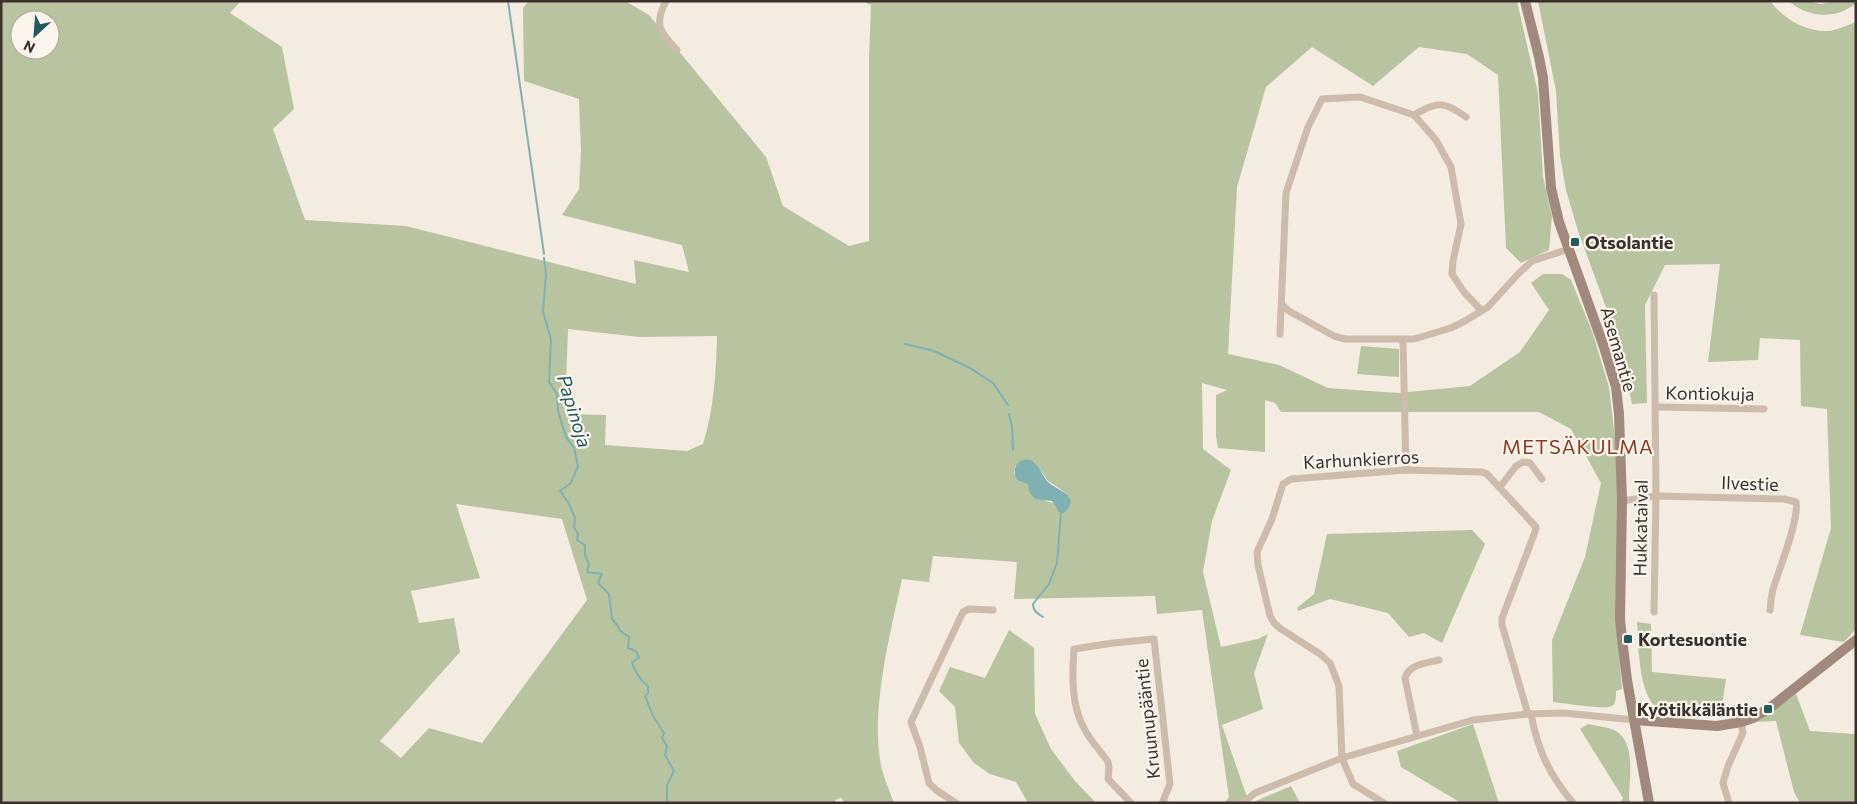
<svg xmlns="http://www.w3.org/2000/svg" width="1857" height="804" font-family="Commissioner,sans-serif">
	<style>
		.green { fill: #b8c4a0; fill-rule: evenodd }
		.water { fill: #7fb0b2 }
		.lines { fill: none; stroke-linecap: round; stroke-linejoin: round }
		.stream { stroke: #7fb0b2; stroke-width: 2 }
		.street { stroke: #cdbbac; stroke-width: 7 }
		.secondary { stroke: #a18a7d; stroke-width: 10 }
		.poi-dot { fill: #1f5a5e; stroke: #fbf5ee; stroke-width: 2 }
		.labels { text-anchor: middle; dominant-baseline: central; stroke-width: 4.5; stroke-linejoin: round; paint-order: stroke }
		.poi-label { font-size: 18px; font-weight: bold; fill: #3b302b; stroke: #fbf5ee; text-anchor: start }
		.street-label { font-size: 18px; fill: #3b302b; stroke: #fbf5ee }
		.water-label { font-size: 19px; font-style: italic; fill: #1f5a5e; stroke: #fbf5ee }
		.quarter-label { font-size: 20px; letter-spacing: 1px; fill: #8c3b22; stroke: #fbf5ee }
	</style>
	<rect width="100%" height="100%" fill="#f4ebe1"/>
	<g class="green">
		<path d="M1 1H241L230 13 282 47 294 109 273 129 305 220 406 226 636 284 634 260 689 272 682 245 562 215 579 189 581 151 579 99 524 81 523 8 529 1H625L649 15 766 157 783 206 849 246 869 241V58L871 5 862 1H1517L1538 93 1543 177 1552 216 1549 250 1521 263 1506 248 1498 75 1467 54 1419 47 1373 86 1312 47 1266 87 1237 187 1228 354 1279 365 1328 388 1398 393 1470 386 1520 352 1549 310 1531 283 1543 274H1562L1571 280 1592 331 1609 387 1615 438 1618 490 1616 614 1622 689 1616 691C1616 696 1616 704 1612 706 1605 710 1563 703 1553 702L1552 640 1585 557 1601 483 1571 429 1539 412H1281L1275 403 1265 400V452L1218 448 1216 436V395L1227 390 1202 383 1203 449 1231 470 1212 521 1203 572 1221 647 1258 639 1268 634 1254 673 1263 709 1222 725 1249 803H1224L1229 797 1202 610 1157 614 1155 596 1014 599 1017 562 933 556 929 582 902 579C890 635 869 714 882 770 885 781 890 792 894 803H845L841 798 835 800 836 803H1ZM20 20H50V50H20ZM568 329 639 337 717 336C716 372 714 409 703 444L687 451 605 445 606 415 565 414ZM1035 462 1048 481 1062 490 1070 498V503L1058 510 1053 503 1046 501 1029 490V485L1014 474 1015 466ZM456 504 562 519 587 600 482 743 429 728 401 758 380 741 460 652 454 618 419 623 411 591 480 578Z"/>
		<path d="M1538 1H1770C1784 19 1805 32 1829 31 1837 30 1848 25 1856 22V629L1844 642 1800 635 1831 528 1827 409 1801 406 1800 340 1760 338 1758 360 1708 362 1720 264 1665 265 1645 305 1647 403 1632 404 1618 340 1578 231 1566 190 1560 156 1556 91Z"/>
		<path d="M1789 1H1809L1820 4 1838 1H1856V3C1836 20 1808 18 1789 1Z"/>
		<path d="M1361 346 1399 349V377L1357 374Z"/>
		<path d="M1472 530 1485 544 1442 643 1424 633 1409 637 1388 613 1330 599 1298 611 1297 608 1314 594 1327 534Z"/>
		<path d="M1637 622 1651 624 1652 672 1726 679 1720 718C1707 717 1677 717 1666 714 1637 704 1639 646 1637 622Z"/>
		<path d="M1009 630 1034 648 1035 714 1051 749 1075 781 1096 803H1028L1016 782 990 774 974 763 959 743 955 707 939 691 950 667 985 678Z"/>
		<path d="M1796 694 1810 731 1856 734V803H1800L1794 792 1776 721 1755 722Z"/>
		<path d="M1473 724 1499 803H1461L1401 767 1397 751Z"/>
		<path d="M1588 724C1596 726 1607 727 1614 730 1637 741 1629 779 1629 799L1631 803H1620L1623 798 1580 729Z"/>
		<path d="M1291 786 1300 803H1251Z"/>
	</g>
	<path class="water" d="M1027 459C1040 462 1040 473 1048 482 1057 491 1083 495 1064 513L1059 512 1052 501 1035 499 1029 492 1028 484 1017 480C1012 470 1015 461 1027 459Z"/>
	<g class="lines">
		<g class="stream">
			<path d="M508 1 544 254"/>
			<path d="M544 258 546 275 543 312 551 339 549 382 557 394 558 411 566 437 574 448 578 466 571 483 560 491 568 502 575 518 574 527 578 534 577 540 585 545V555L589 564 587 572 602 574 598 583 609 594 612 619 618 626 620 631 629 637 628 648 636 651 639 658 632 662C635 672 640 680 648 686V693L645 696 653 716 664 733 662 738 667 746 665 755 674 771 667 785V803"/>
			<path d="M905 344 934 351 970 368 993 383 1008 405"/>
			<path d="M1009 414 1012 426 1013 450"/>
			<path d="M1043 617C1038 614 1033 611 1033 604L1049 584 1057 563 1061 513"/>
		</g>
		<g class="street">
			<path d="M666 1C653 26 661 33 677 50"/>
			<path d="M1414 115C1437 101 1444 101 1466 117"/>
			<path d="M1282 305 1289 311 1334 336 1345 339H1414L1451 328 1465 321 1488 307 1518 274 1532 261 1569 249"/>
			<path d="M1280 334 1286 193 1308 127 1322 99 1360 97 1414 115 1436 140 1451 167 1461 224 1453 261 1452 274 1464 292 1481 310"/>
			<path d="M1403 340 1406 470"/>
			<path d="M1656 407 1764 409"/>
			<path d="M1500 487 1516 466 1523 462 1530 463 1542 479"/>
			<path d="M1622 501 1656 496 1784 499 1796 502C1800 517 1779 570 1774 586 1771 594 1771 602 1770 610"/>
			<path d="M1654 612 1656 496 1654 295"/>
			<path d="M1531 714C1538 751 1549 774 1573 803"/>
			<path d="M1417 736 1405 678C1409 664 1427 663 1439 660"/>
			<path d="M956 803 936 790 929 783 920 747 911 722 963 612 969 609 993 610"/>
			<path d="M1131 803 1108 779 1109 767 1108 762C1101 751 1091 742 1085 730 1071 706 1072 676 1074 649L1113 643 1154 639 1170 784 1163 801 1165 803"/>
			<path d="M1243 803 1255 793 1342 758 1473 720 1528 714 1564 713 1635 720"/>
			<path d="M1384 803 1353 784 1342 758 1339 686 1330 663 1320 654 1281 629 1274 623 1270 616 1258 565 1257 552 1272 519 1283 484 1291 479 1406 470 1482 472 1487 474 1536 527 1535 532 1502 618V625L1528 714"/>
			<path d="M1729 803 1723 783 1728 766 1743 733 1741 722"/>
		</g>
		<g class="secondary">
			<path d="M1525 1 1539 57 1543 78 1551 188 1559 222 1604 347 1616 387 1619 414 1622 501 1620 619 1622 639 1627 680 1649 803"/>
			<path d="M1635 720 1717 726 1741 722 1753 718 1771 707 1856 640"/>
		</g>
	</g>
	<g class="poi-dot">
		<rect x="1570" y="237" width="10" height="10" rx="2.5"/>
		<rect x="1623" y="634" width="10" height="10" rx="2.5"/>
		<rect x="1763" y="704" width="10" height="10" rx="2.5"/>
	</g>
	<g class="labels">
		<g class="poi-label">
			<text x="1585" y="242">Otsolantie</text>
			<text x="1638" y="639">Kortesuontie</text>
			<text x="1758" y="709" text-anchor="end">Kyötikkäläntie</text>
		</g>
		<g class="street-label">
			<text transform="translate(1619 349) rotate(74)">Asemantie</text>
			<text transform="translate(1710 393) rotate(1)">Kontiokuja</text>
			<text transform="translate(1361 459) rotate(-3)">Karhunkierros</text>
			<text transform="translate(1750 483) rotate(2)">Ilvestie</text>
			<text transform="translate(1640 528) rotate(-89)">Hukkataival</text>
			<text transform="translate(1147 719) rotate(-96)">Kruunupääntie</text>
		</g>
		<g class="water-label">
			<text transform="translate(575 411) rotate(73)">Papinoja</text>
		</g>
		<g class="quarter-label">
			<text x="1578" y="446">METSÄKULMA</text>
		</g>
	</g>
	<rect width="1857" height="804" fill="none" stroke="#3b302b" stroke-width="5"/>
	<g transform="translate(35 35) rotate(206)"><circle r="24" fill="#fbf5ee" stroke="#aea6a0"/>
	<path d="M0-4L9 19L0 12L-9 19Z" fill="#1f5a5e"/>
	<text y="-8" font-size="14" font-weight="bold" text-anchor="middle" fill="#3b302b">N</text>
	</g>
</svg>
